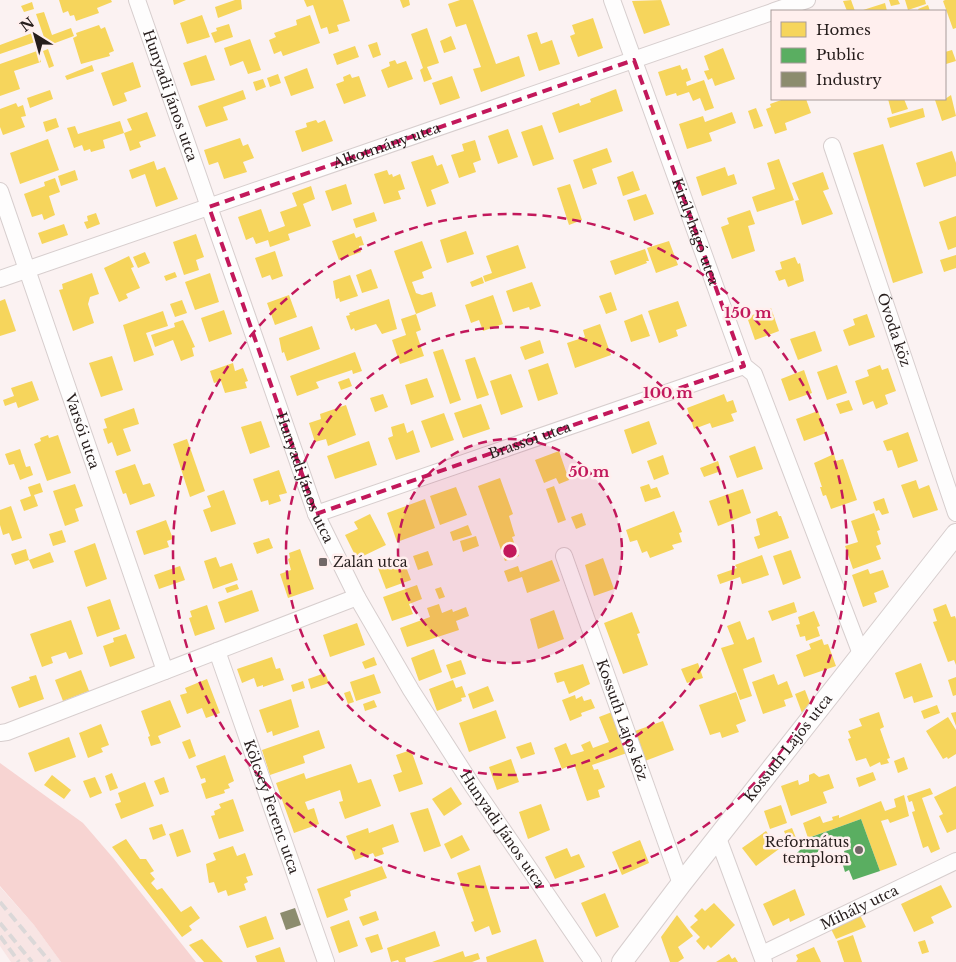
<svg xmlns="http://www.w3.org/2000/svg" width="956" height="962" font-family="'Libre Baskerville',serif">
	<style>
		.built { fill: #f8e5e4 }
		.green { fill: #f7d4d2 }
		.homes { fill: #f6d55c }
		.public { fill: #5aae61 }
		.industry { fill: #8c8c6e }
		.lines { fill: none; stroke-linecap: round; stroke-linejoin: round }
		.minor-casing { stroke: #d7cece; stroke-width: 18 }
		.tertiary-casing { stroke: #d7cece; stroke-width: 22 }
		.minor { stroke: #fefdfd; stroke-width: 16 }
		.tertiary { stroke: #fefdfd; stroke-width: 20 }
		.rail { stroke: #dbd8d8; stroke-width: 4; stroke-dasharray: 10 5; stroke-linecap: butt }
		.marked { fill: none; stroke: #c2185b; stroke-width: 4; stroke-dasharray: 10 6; stroke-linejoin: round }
		.ring { fill: none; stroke: #c2185b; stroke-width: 2.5; stroke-dasharray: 9 6 }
		.poi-dot { fill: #716867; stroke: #ffefee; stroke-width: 2 }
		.labels { text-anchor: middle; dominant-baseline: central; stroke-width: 5; stroke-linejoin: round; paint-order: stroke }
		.street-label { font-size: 14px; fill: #261d1c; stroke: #ffefee }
		.poi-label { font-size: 14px; fill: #261d1c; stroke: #ffefee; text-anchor: start }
		.centre { fill: #c2185b; stroke: #ffefee; stroke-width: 2.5 }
		.ring-label { font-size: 15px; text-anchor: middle; font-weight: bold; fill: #c2185b; stroke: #ffefee; stroke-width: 5; stroke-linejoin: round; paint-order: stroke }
	</style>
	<rect width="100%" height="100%" fill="#fbf2f2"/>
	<path class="built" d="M0 887 34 925 61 962H11L0 946Z"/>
	<path class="green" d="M0 763 83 823 114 859 196 962H61L34 925 0 886Z"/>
	<g class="homes">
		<path d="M59 0H111L112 2 97 8 99 13 76 21 74 15 70 16 68 11 63 13Z"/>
		<path d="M173 0H186L174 5Z"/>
		<path d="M235 0H241L242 9 218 18 215 7Z"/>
		<path d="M304 0H343L350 21 337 25 339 31 329 34 327 27 321 29 313 5 307 7Z"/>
		<path d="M400 0H409L410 5 403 8Z"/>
		<path d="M460 0H473L496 64 519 56 525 76 481 92 473 69 481 67 466 24 456 27 448 4Z"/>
		<path d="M661 0 670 25 644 34 632 1Z"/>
		<path d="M851 0 855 11H847L843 1Z"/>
		<path d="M889 0H898L900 4 891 6Z"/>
		<path d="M905 0H925L926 4 908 10Z"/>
		<path d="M945 0H956V28L953 29 943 1Z"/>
		<path d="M32 2 34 9 24 12 21 6Z"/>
		<path d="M885 3 887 11H860Z"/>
		<path d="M928 5 930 11H919L918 9Z"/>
		<path d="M44 12 52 35 71 28 74 36 47 46 36 14Z"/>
		<path d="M202 15 210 37 187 44 180 23Z"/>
		<path d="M310 15 320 43 283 56 281 51 274 54 269 40 276 37 274 33 297 25 296 20Z"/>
		<path d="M593 18 603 48 578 57 570 36 575 34 572 25Z"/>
		<path d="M229 24 233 37 215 43 211 33 217 31 216 28Z"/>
		<path d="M99 25 101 29 105 27 114 51 109 53 110 56 81 64 73 38 77 36 76 33Z"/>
		<path d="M427 28 439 63 427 67 432 79 424 82 420 70 423 68 411 34Z"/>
		<path d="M35 32 38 41 0 54V45Z"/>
		<path d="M537 32 541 44 552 40 560 64 539 71 527 35Z"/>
		<path d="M451 36 456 49 444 53 440 41Z"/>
		<path d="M250 39 261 70 248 74 243 61 230 66 224 48Z"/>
		<path d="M377 42 381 55 373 58 368 45Z"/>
		<path d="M355 46 359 57 337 65 333 54Z"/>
		<path d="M723 48 735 79 715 86 712 78 708 80 704 71 709 70 704 56Z"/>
		<path d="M48 49 54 66 49 68 43 51Z"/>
		<path d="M952 50 956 61 946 64 945 52Z"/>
		<path d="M37 51 41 62 14 71 20 89 0 96V64Z"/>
		<path d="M206 55 215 80 191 86 183 63Z"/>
		<path d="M395 60 397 64 406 61 413 79 388 88 381 70 390 66 389 62Z"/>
		<path d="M133 62 141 87 124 93 127 101 113 106 101 73Z"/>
		<path d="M92 65 94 71 67 80 65 76Z"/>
		<path d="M680 65 682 70 687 68 691 80 686 82 687 86 704 80 714 108 705 111 700 98 693 101 689 92 677 96 676 93 666 96 658 72Z"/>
		<path d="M307 68 314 88 291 96 284 77Z"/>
		<path d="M278 74 281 83 270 87 267 78Z"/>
		<path d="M350 74 352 78 359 76 366 96 344 104 336 84 344 81 343 77Z"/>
		<path d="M452 76 460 98 440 105 432 83Z"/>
		<path d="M263 79 266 87 256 91 253 82Z"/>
		<path d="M616 89 623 111 559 133 552 113 579 103 580 106 591 102 590 99Z"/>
		<path d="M50 90 53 99 30 108 27 98Z"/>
		<path d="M243 90 246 99 223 107 228 120 206 127 198 106Z"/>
		<path d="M951 95 956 116 942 121 935 100 945 99Z"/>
		<path d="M784 99H806L811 113 785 123 787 130 775 134 766 109 771 107 770 104Z"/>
		<path d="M888 99H904L908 109 892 114Z"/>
		<path d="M16 103 18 107 23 105 26 116 21 117 25 127 3 135 0 127V109Z"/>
		<path d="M756 108 763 126 754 129 748 111Z"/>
		<path d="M923 108 925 117 890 128 887 118Z"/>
		<path d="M147 112 156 136 139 142 141 147 130 151 124 133 132 130 127 119Z"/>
		<path d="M732 112 736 123 709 133 712 141 687 149 679 124 703 116 705 122Z"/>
		<path d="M56 118 59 127 46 132 43 122Z"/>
		<path d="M316 120 318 123 325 120 333 141 302 152 295 131 307 127 306 123Z"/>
		<path d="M120 121 124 133 103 140 105 148 91 152 90 149 84 151 82 145 74 148 67 128 75 126 78 134Z"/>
		<path d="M542 125 554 159 533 166 521 132Z"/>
		<path d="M508 129 518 157 498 164 488 136Z"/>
		<path d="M240 138 243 146 248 144 254 158 243 162 247 172 224 179 218 162 209 165 204 150Z"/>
		<path d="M48 139 59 170 20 184 10 153Z"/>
		<path d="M475 140 481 160 473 163 476 172 459 178 451 155 464 151 462 144Z"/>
		<path d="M883 144 923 273 893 283 853 153Z"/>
		<path d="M607 148 612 162 592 169 597 184 583 189 573 160Z"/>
		<path d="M952 151 956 163V176L924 187 916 163Z"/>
		<path d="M433 155 437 166 442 164 449 183 431 190 436 204 427 207 411 162Z"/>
		<path d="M779 159 794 200 757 212 752 197 775 189 767 163Z"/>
		<path d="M154 161 157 170 165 167 178 199 156 207 145 174 132 179 129 170Z"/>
		<path d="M725 167 728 176 734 174 737 184 702 196 696 177Z"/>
		<path d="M75 170 78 180 61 186 58 176Z"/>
		<path d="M387 170 389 175 392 174 393 177 400 174 405 189 398 191 401 199 384 204 374 174Z"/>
		<path d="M633 171 640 190 623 196 617 177Z"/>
		<path d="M823 172 829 189 823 191 833 214 802 225 795 201 799 200 792 183Z"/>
		<path d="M55 178 60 192 49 196 55 215 44 220 42 214 32 217 24 194 45 186 44 182Z"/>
		<path d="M346 184 352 204 332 211 325 191Z"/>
		<path d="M570 184 582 220 569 225 557 188Z"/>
		<path d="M311 186 315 199 303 204 311 226 288 234 290 240 270 247 268 240 256 244 253 237 246 240 238 217 261 209 269 232 285 226 280 212 297 206 292 193Z"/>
		<path d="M646 194 654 214 634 221 627 200Z"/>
		<path d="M750 210 755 224 748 226 755 251 732 259 721 227 729 224 727 218Z"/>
		<path d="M374 212 377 221 356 228 353 219Z"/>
		<path d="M96 213 100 224 87 229 84 222 88 221 87 216Z"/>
		<path d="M956 216V247L948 250 939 222Z"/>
		<path d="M64 224 68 235 42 244 38 233Z"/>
		<path d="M466 231 474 254 447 263 440 240Z"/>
		<path d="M354 233 356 238 361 236 364 245 359 246 361 252 339 260 332 241Z"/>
		<path d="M196 234 204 257 196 260 199 270 184 275 173 242Z"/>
		<path d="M422 241 432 268 422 272 424 278 412 282 416 293 422 295 432 292 436 306 416 314 394 251Z"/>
		<path d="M669 241 678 265 656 273 647 248Z"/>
		<path d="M518 245 526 268 485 282 483 276 492 273 486 256Z"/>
		<path d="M645 249 649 261H646L647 263 615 275 610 261Z"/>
		<path d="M275 251 283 276 272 280 270 275 262 278 255 258Z"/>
		<path d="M145 252 150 263 138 268 133 257Z"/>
		<path d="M956 255V268L944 272 940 260Z"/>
		<path d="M129 256 134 267 131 268 140 288 126 294 128 298 119 302 104 268Z"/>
		<path d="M795 257 798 264 800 263 804 281 788 287 785 279 779 281 775 271 782 269 780 262Z"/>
		<path d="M371 269 378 288 362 293 356 275Z"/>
		<path d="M175 272 177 277 166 281 164 276Z"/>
		<path d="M92 273 99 294 90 297 88 304 94 323 73 331 59 290 63 289 62 284Z"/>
		<path d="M210 273 219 302 195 310 185 282Z"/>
		<path d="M350 275 358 296 340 302 339 298 336 299 333 281Z"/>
		<path d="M482 277 484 283 472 287 470 282Z"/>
		<path d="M532 282 541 306 530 310 529 307 513 312 506 291Z"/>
		<path d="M611 292 617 310 606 314 599 296Z"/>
		<path d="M289 295 297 317 275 325 267 303Z"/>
		<path d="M493 295 503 324 483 331 479 320 471 323 465 305Z"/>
		<path d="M5 299 16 331 0 336V301Z"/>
		<path d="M389 299 397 329 382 334 376 324 355 331 354 328 351 330 346 316 350 315 349 313Z"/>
		<path d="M182 300 187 313 175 317 170 304Z"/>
		<path d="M678 301 687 326 676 330 678 336 659 343 648 311Z"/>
		<path d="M771 308 779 331 755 340 747 317Z"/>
		<path d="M224 310 232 334 209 342 201 318Z"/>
		<path d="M163 311 168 326 146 333 154 355 134 362 123 325Z"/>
		<path d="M416 314 421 330 416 332 424 356 400 364 392 340 406 335 401 319Z"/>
		<path d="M642 314 650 336 631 342 624 321Z"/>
		<path d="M867 314 875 337 849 346 843 330 855 325 853 319Z"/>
		<path d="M183 320 195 347 192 348 194 356 181 361 173 340 155 347 151 335 175 327 174 323Z"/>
		<path d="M600 324 611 355 575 368 567 343 585 337 583 330Z"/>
		<path d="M312 326 320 349 287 361 284 352 282 353 279 338Z"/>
		<path d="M815 331 822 351 798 360 790 339Z"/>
		<path d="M540 340 544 353 525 360 520 347Z"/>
		<path d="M443 349 461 400 450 404 433 352Z"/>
		<path d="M355 352 362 371 353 374 352 370 316 382 319 388 297 396 290 376Z"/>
		<path d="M112 356 123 390 101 397 89 363Z"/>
		<path d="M475 357 489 395 477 399 465 360Z"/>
		<path d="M233 363 235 371 243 368 248 381 245 382 247 388 225 393 221 381 214 383 210 371Z"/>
		<path d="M548 363 558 394 538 401 528 370Z"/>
		<path d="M837 365 847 393 827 400 817 372Z"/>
		<path d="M880 365 882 370 888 368 896 391 885 395 888 404 876 409 873 401 863 405 855 381 869 376 867 370Z"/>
		<path d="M804 370 812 393 789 401 781 379Z"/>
		<path d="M511 374 523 407 501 415 490 381Z"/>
		<path d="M349 378 352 386 341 390 338 382Z"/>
		<path d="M427 378 434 397 411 405 405 385Z"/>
		<path d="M32 381 39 400 18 408 16 402 5 406 3 400 14 396 11 388Z"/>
		<path d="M383 394 388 407 375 412 370 398Z"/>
		<path d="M724 394 727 402 733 400 737 412 731 414 734 421 712 428 710 423 694 429 687 408Z"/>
		<path d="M849 400 853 410 840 414 836 404Z"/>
		<path d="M481 404 490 429 463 438 454 413Z"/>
		<path d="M346 405 356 435 328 446 326 439 315 442 309 423 321 419 320 414Z"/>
		<path d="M134 408 139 424 123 429 131 451 117 456 112 442 108 444 103 429 107 428 104 419Z"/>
		<path d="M818 411 826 433 804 441 796 419Z"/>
		<path d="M444 413 454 440 431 448 421 421Z"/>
		<path d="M261 421 270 447 250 454 241 427Z"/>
		<path d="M649 421 657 444 632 454 624 430Z"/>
		<path d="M404 423 407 433 413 430 420 452 396 460 388 438 393 436 391 427Z"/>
		<path d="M908 432 918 461 898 468 892 450 887 451 883 441Z"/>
		<path d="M48 435 49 438 58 435 71 473 47 481 34 444 41 441 40 438Z"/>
		<path d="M187 439 205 491 190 497 173 444Z"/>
		<path d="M369 441 377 465 335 479 327 456Z"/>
		<path d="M755 446 763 469 737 478 729 456Z"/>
		<path d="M20 449 26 467 30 466 33 475 20 480 14 464 9 465 5 454Z"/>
		<path d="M559 451 569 480 559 484 556 478 544 483 535 460Z"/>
		<path d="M834 454 836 461 843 459 857 500 831 509 826 495 823 496 820 487H822L814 463Z"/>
		<path d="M663 455 669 474 654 480 647 461Z"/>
		<path d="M718 461 721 471 704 477 700 468Z"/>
		<path d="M135 464 143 485 150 483 155 496 130 505 126 493 123 494 115 471Z"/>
		<path d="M279 470 287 493 279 495 281 501 269 505 268 500 261 502 253 479Z"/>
		<path d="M500 478 513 514 509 516 515 536 512 537 519 556 505 561 478 486Z"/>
		<path d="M916 480 919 489 929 485 938 510 913 518 901 485Z"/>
		<path d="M40 483 43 492 34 495 38 506 24 511 20 500 31 496 28 487Z"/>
		<path d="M75 484 83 506 75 509 79 521 65 526 53 491Z"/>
		<path d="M649 484 651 489 657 487 661 497 645 502 640 487Z"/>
		<path d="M554 486 566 520 558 523 546 489Z"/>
		<path d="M456 487 467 515 440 525 430 496Z"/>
		<path d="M743 489 751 513 718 526 709 501Z"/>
		<path d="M224 490 236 524 211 532 203 510 211 507 207 496Z"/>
		<path d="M884 498 889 513 882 515 879 510 876 511 873 502Z"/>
		<path d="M425 499 435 528 397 542 387 513Z"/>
		<path d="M11 506 22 538 12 541 9 533 3 535 0 525V510Z"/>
		<path d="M674 511 682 532 679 533 682 542 672 545 674 549 650 558 647 551 642 553 637 540 630 542 626 530Z"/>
		<path d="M777 511 779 516H781L789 538 758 549 754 537 760 535 756 519Z"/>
		<path d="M582 513 586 525 576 529 571 517Z"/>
		<path d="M874 513 880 530 877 531 881 544 876 546 881 559 853 569 845 546 858 542 851 521Z"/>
		<path d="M370 514 386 545 357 559 345 535 358 529 354 522Z"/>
		<path d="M166 520 173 539 167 541 169 547 144 555 136 531Z"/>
		<path d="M468 525 472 535 453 541 450 532Z"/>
		<path d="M62 530 66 542 53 546 49 534Z"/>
		<path d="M476 536 479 546 463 552 460 541Z"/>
		<path d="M269 538 273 548 257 554 253 543Z"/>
		<path d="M95 543 107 579 86 587 74 551Z"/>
		<path d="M26 549 29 560 50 552 54 562 33 569 29 560 15 565 11 554Z"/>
		<path d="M300 549 314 589 288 598 280 574 291 570 288 559 290 558 289 553Z"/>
		<path d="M791 550 801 578 783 585 773 556Z"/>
		<path d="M428 551 433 565 418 570 413 556Z"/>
		<path d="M762 555 769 575 742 584 740 577 720 584 717 575 737 568 735 565Z"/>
		<path d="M216 557 220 567 232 563 238 580 213 589 204 561Z"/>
		<path d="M603 558 614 589 594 596 585 565Z"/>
		<path d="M403 559 411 580 386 589 378 568Z"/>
		<path d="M552 560 560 581 527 593 522 577 508 582 504 571 518 566 520 572Z"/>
		<path d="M180 566 185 580 159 589 154 575Z"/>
		<path d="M868 569 870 574 883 570 889 587 874 593 877 602 863 607 852 575Z"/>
		<path d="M237 584 239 589 227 593 225 588Z"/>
		<path d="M417 585 422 599 409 604 413 614 392 621 383 597Z"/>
		<path d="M441 587 445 597 439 599 435 589Z"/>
		<path d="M252 590 259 611 225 623 218 602Z"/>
		<path d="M110 599 120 629 97 637 87 607Z"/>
		<path d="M794 602 797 612 772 621 768 611Z"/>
		<path d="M439 604 442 613 452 609 453 612 466 607 469 616 456 621 459 630 407 647 400 628 430 617 427 608Z"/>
		<path d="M946 604 951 617 955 616 956 619V665L954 660 948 662 933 622 937 621 933 609Z"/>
		<path d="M207 605 215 629 195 636 189 618 192 617 190 611Z"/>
		<path d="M554 610 564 639 538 649 530 619Z"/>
		<path d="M814 611 820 626 817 627 820 636 806 641 805 636 800 637 796 625 800 624 798 617Z"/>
		<path d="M632 612 640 633 637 634 648 665 623 674 604 623Z"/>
		<path d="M71 620 83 654 69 659 66 652 51 657 53 663 42 667 30 634Z"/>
		<path d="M740 621 747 640 754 637 762 662 743 669 752 696 740 700 721 648 734 644 727 626Z"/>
		<path d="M357 623 365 645 330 657 323 635Z"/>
		<path d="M126 634 135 658 110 667 103 646 114 642 113 638Z"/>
		<path d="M822 639 824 645 828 644 836 666 804 677 796 655 811 649 809 644Z"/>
		<path d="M434 649 442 672 419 681 411 658Z"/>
		<path d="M272 657 276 669 280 668 284 680 263 687V685L257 687 254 678 242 683 237 669Z"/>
		<path d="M374 657 377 665 365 669 362 662Z"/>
		<path d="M461 660 466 674 451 679 446 665Z"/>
		<path d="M698 663 703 678 687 683 681 669Z"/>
		<path d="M921 663 933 697 914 703 912 696 904 699 895 673Z"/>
		<path d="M583 664 590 684 569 694 564 681 557 683 554 673Z"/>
		<path d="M81 670 89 691 63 701 55 680Z"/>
		<path d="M325 673 329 683 311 689 308 679Z"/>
		<path d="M374 674 381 693 356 701 350 682Z"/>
		<path d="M774 674 778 685 787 681 793 697 784 700 786 706 763 714 752 682Z"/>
		<path d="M36 675 44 699 19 708 11 687 30 680 29 677Z"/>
		<path d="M956 677V695L953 696 948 680Z"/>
		<path d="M207 679 220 713 206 718 202 708 187 714 180 695 187 693 185 688Z"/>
		<path d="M453 680 456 688 462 686 466 697 461 698 462 701 437 711 429 689Z"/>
		<path d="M303 681 305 688 293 692 291 685Z"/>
		<path d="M488 686 494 701 473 709 468 694Z"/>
		<path d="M805 690 810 703 802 713 795 694Z"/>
		<path d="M350 691 354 702 348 704 344 693Z"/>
		<path d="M736 692 746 721 736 725 739 732 722 738 720 732 710 735 699 705Z"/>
		<path d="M575 695 576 699 582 696 584 701 591 699 595 708 581 713 582 716 570 721 562 700Z"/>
		<path d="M291 699 299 727 273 736 272 731 267 733 259 710Z"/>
		<path d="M170 700 181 727 158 736 161 743 151 746 148 737 150 736 141 711Z"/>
		<path d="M374 700 377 707 365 711 363 704Z"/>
		<path d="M937 705 940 713 924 719 921 711Z"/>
		<path d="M496 710 506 738 469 752 459 723Z"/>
		<path d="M612 712 627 753 592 765 594 770 598 769 605 787 598 790 600 797 587 801 574 764 562 769 554 748 566 743 571 755 584 751 581 745 590 741 593 748 609 742 599 717Z"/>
		<path d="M879 712 884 727 880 729 890 758 887 759 889 763 881 765 880 762 870 767 866 758 856 761 848 739 851 738 848 731 862 726 859 719Z"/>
		<path d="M956 712V726L951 713Z"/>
		<path d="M948 717 956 730V754L948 759 947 757 943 759 926 731Z"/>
		<path d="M663 721 674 750 645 761 635 731Z"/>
		<path d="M101 724 109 745 101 748 103 752 88 758 79 733Z"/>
		<path d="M319 730 325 748 303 756 305 763 270 775 262 750Z"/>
		<path d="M69 737 76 757 35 772 28 753Z"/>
		<path d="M190 739 196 756 189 759 182 742Z"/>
		<path d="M531 742 535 754 521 759 516 747Z"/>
		<path d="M411 750 423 784 399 792 393 775 402 772 396 755Z"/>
		<path d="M225 755 234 781 228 784 230 788 224 790 225 793 206 799 201 784 206 782 205 778 201 779 196 766Z"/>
		<path d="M904 757 908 769 898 773 894 761Z"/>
		<path d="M511 759 519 782 497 790 489 767Z"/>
		<path d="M351 764 358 783 371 779 381 806 345 819 339 802 343 801 340 790 305 802 308 810 314 808 319 824 294 833 276 783 304 773 306 779Z"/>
		<path d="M873 772 876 780 859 787 856 778Z"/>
		<path d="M112 773 118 788 110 791 105 776Z"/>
		<path d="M814 773 819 777 829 774 834 788 823 792 827 803 791 816 781 786 798 780 799 785 809 781V775Z"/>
		<path d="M52 775 71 790 64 799 44 785Z"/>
		<path d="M95 777 102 793 90 798 83 781Z"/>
		<path d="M164 777 169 792 160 795 154 781Z"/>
		<path d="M145 782 154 806 121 819 115 804 121 802 118 793Z"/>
		<path d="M956 786V829L947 833 939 816 943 814 934 797Z"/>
		<path d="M451 787 462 804 444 816 432 799Z"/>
		<path d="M930 788 933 794 922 798 940 849 931 853 928 846 923 848 912 812 915 811 912 801 909 802 907 796Z"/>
		<path d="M904 795 909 816 890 823 888 819 881 821 897 865 880 871 861 819 808 838 803 823 820 816 823 823 833 820 832 817 839 815V818L881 801 885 811 896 807 894 799Z"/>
		<path d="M233 799 244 831 219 839 211 816 215 815 214 811 221 808 219 804Z"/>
		<path d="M541 804 550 830 528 839 519 812Z"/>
		<path d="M781 805 787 823 770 829 764 811Z"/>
		<path d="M428 808 441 846 424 852 410 813Z"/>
		<path d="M162 824 166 835 153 840 149 828Z"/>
		<path d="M393 824 399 842 382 848 384 854 375 857 373 853 355 860 346 836 368 828 369 833Z"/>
		<path d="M792 828 796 838 788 841 784 831Z"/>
		<path d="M183 829 191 852 177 857 169 834Z"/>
		<path d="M766 831 779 849 756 866 742 848Z"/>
		<path d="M462 835 470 850 451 859 444 844Z"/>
		<path d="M126 839 140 859H146L154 871 150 873 155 879 151 883 157 890 162 888 181 912 191 906 200 918 189 926 192 930 182 937 112 847Z"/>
		<path d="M640 840 649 863 622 875 612 852Z"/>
		<path d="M233 846 237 856 245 853 253 875 246 877 248 882 244 884 246 890 228 896 226 890 218 893 214 882 209 883 206 864 216 860 213 853Z"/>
		<path d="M567 848 571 857 579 854 585 867 555 879 545 857Z"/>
		<path d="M480 865 501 932 492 935 489 926 475 932 471 922 474 921 457 873Z"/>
		<path d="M382 866 387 878 350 891 351 896 344 899 348 910 327 918 317 889Z"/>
		<path d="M941 885 952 907 931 917 934 923 914 932 901 904Z"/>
		<path d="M795 889 805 915 790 922 789 918 773 926 763 904Z"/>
		<path d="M605 893 619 927 596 937 581 903Z"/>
		<path d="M714 903 735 925 711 948 708 945 704 950 696 941 700 937 690 927 698 920 694 916 702 908 705 911Z"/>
		<path d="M376 911 379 920 363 926 359 917Z"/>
		<path d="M677 915 693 936 678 947 684 958 678 962H670L661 937Z"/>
		<path d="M860 915 866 927 836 939 831 929Z"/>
		<path d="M266 916 274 939 247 948 239 926Z"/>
		<path d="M349 920 358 946 339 953 330 927Z"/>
		<path d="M435 931 440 946 405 958 406 962H399L398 960 391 962 387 948Z"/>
		<path d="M378 934 383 949 371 953 365 938Z"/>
		<path d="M853 935 862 962H844L837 941Z"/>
		<path d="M202 939 223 962H204L189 945Z"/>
		<path d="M536 939 544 962H487L486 957Z"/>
		<path d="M925 940 929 952 922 954 918 942Z"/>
		<path d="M280 947 285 962H257L255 956Z"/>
		<path d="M814 947 821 962H796L798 959 796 955Z"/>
		<path d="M463 951 465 957 478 953 480 959 472 962H432Z"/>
		<path d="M729 954 732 959 735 957 738 962H716Z"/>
	</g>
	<path class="public" d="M861 819 880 871 853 880 849 870 845 872 842 862 847 860 844 851 851 849 848 840 821 849 805 863 797 853 804 846 800 841Z"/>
	<path class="industry" d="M295 908 301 925 286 930 280 913Z"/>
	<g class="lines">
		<defs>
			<g id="minor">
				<path id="s1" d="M137 0 316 514 357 597 411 690 472 785 593 962"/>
				<path id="s2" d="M612 0 744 366 754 374 861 654"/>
				<path d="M774 11 807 0"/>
				<path id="s3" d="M832 146 956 513"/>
				<path id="s4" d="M0 191 165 671"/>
				<path id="s5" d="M0 279 772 12"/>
				<path id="s6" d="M316 514 744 366"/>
				<path id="s7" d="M564 556 681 884"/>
				<path id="s8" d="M217 651 326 962"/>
				<path d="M0 733 7 732 357 597"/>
				<path d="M718 838 764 962"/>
				<path id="s9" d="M762 954 956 861"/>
			</g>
			<g id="tertiary">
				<path id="s10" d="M622 962 681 884 956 534"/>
			</g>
		</defs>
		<use href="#minor" class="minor-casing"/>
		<use href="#tertiary" class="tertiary-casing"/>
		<use href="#minor" class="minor"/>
		<use href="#tertiary" class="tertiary"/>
		<g class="rail">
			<path d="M0 902 50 962"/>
			<path d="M0 923 32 962"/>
			<path d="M0 936 19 962"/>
		</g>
	</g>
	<path class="marked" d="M634 60 744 366 316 514 209 207Z"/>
	<circle cx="510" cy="551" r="112" fill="#c2185b" fill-opacity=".12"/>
	<g class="ring">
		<circle cx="510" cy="551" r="112"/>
		<circle cx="510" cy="551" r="224"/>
		<circle cx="510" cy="551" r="337"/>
	</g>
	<g class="poi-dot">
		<rect x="318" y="557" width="10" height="10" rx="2.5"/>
		<circle cx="859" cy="850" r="5"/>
	</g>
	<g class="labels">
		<g class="street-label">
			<text stroke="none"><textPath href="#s1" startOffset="101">Hunyadi János utca</textPath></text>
			<text stroke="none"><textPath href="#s5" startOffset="409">Alkotmány utca</textPath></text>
			<text stroke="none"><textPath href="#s2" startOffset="246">Királyhágó utca</textPath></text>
			<text stroke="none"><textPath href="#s3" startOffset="194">Óvoda köz</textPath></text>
			<text stroke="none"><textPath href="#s4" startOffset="254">Varsói utca</textPath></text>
			<text stroke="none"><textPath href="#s6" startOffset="226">Brassói utca</textPath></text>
			<text stroke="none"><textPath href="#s1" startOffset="506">Hunyadi János utca</textPath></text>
			<text stroke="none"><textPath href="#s7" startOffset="174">Kossuth Lajos köz</textPath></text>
			<text stroke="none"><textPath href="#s10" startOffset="271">Kossuth Lajos utca</textPath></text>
			<text stroke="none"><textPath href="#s8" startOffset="165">Kölcsey Ferenc utca</textPath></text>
			<text stroke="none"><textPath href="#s1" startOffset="911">Hunyadi János utca</textPath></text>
			<text stroke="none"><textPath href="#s9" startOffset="108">Mihály utca</textPath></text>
		</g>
		<g class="poi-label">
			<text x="333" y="562">Zalán utca</text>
			<text x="849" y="842" text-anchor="end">Református<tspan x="849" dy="16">templom</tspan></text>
		</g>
	</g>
	<circle cx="510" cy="551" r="8" class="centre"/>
	<g class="ring-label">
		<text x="748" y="318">150 m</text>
		<text x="668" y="398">100 m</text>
		<text x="589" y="477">50 m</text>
	</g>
	<rect x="771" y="10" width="175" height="90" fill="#ffefee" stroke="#a89b9a"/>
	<rect x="781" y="22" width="25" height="15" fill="#f6d55c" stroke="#a89b9a"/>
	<text x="816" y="35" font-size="15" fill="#261d1c">Homes</text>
	<rect x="781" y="48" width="25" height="15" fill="#5aae61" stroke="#a89b9a"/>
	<text x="816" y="60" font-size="15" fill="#261d1c">Public</text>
	<rect x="781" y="72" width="25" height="15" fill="#8c8c6e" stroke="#a89b9a"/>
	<text x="816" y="85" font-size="15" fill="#261d1c">Industry</text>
	<g transform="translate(35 35) rotate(323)" stroke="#ffefee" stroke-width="4" paint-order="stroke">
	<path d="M0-4L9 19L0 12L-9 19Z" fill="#261d1c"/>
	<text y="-8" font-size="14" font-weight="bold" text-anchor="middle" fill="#261d1c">N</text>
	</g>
</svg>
